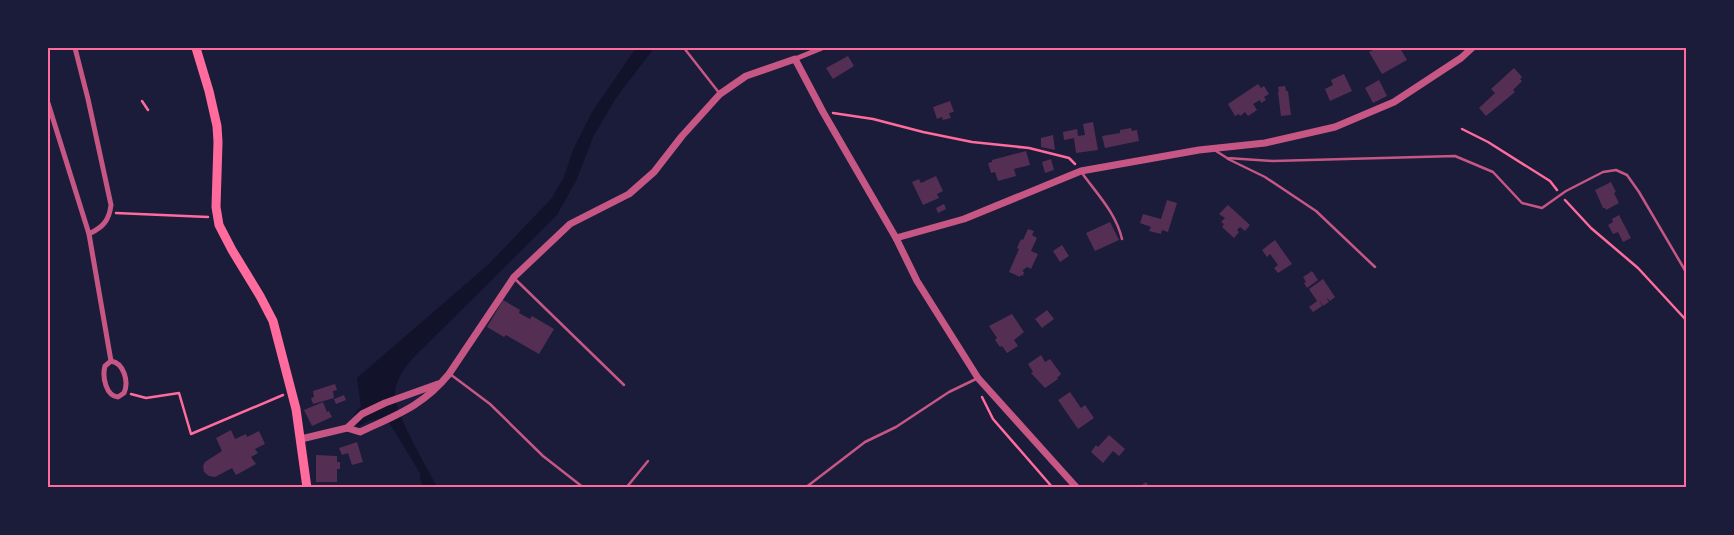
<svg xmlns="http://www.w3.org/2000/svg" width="1734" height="535" font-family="Cabin,sans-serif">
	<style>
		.water { fill: #12122b }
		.building { fill: #542f53 }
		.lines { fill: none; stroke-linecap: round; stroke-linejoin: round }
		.path { stroke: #ff6b9d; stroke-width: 2.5 }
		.service { stroke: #c65784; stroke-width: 2.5 }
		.minor { stroke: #c65784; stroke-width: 5 }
		.tertiary { stroke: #c65784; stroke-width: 7 }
		.primary { stroke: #ff6b9d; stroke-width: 9 }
		.neatline { fill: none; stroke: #ff6b9d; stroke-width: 2 }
	</style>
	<rect width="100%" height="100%" fill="#1b1b3a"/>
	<path class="water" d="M636 48H654L616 98 593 137 576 181 557 215 413 358C405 367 396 379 395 392 393 412 427 467 437 487H423L420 479V473L387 419 370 420 357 427 354 415 361 406 357 378 489 264 552 198 564 177 573 150 592 112Z"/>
	<g class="building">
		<path d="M1377 48H1400L1407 60 1382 74 1369 52Z"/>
		<path d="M848 56 854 66 833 79 826 68Z"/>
		<path d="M1514 68 1522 77 1520 79 1522 81 1513 90 1515 92 1486 116 1479 108 1495 93 1491 89Z"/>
		<path d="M1344 74 1352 91 1330 101 1325 89 1333 85 1331 80Z"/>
		<path d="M1379 80 1387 96 1373 103 1365 88Z"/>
		<path d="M1258 84 1261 88 1264 86 1269 94 1264 97 1266 100 1261 103 1260 100 1253 104 1257 110 1248 116 1245 112 1240 116 1239 114 1235 116 1228 104Z"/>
		<path d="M1285 86 1286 91H1288L1291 115 1281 116 1278 92H1279L1278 87Z"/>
		<path d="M950 101 954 112 949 113 951 118 943 120 942 117 937 119 933 107Z"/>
		<path d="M1093 122 1098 150 1076 153 1074 138 1064 140 1063 132 1077 129 1078 136 1085 135 1083 124Z"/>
		<path d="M1131 128 1132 131 1137 130 1139 141 1105 148 1102 136 1120 133V130Z"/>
		<path d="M1053 135 1055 150 1041 147V138Z"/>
		<path d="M1026 151 1030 165 1014 169 1016 176 998 181 995 172 991 173 988 163 992 162V160Z"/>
		<path d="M1051 159 1054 170 1045 173 1042 162Z"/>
		<path d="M936 176 943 191 937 194 939 198 923 205 912 182 919 179 921 183Z"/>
		<path d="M1611 182 1616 192 1614 193 1619 203 1606 210 1605 208H1603L1595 190Z"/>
		<path d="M1167 200 1177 203 1168 232 1162 230 1161 234 1149 231 1151 227 1140 223 1143 214 1161 219Z"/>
		<path d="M944 204 946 209 938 213 936 208Z"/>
		<path d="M1228 205 1250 225 1245 231 1240 227 1237 230 1239 232 1234 238 1222 227 1224 224 1221 222 1225 218 1219 214Z"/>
		<path d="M1619 215 1631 238 1623 242 1618 232 1613 234 1608 225 1613 222 1612 219Z"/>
		<path d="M1110 222 1119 240 1095 251 1086 233Z"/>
		<path d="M1028 229 1034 231 1032 235 1037 238 1031 251 1038 254 1031 269 1027 267 1022 271 1024 272 1023 276 1021 275 1020 277 1009 272 1019 249 1017 248 1021 239 1023 240Z"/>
		<path d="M1275 240 1292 264 1278 273 1274 268 1278 265 1270 254 1267 257 1262 250Z"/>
		<path d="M1062 245 1069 256 1060 262 1053 251Z"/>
		<path d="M1312 271 1318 280 1307 288 1304 283 1306 282 1303 277Z"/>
		<path d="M1323 279 1335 297 1330 301 1326 297 1329 302 1323 306 1320 301 1322 306 1313 312 1309 307 1317 301 1309 289Z"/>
		<path d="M503 300 520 310 519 313 530 319 532 316 554 329 539 354 506 335 504 337 487 327Z"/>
		<path d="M1047 310 1054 319 1042 328 1035 319Z"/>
		<path d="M1012 314 1024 332 1014 340 1018 346 1007 353 1002 346 1000 347 995 340 997 338 989 326Z"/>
		<path d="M1041 355 1045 362 1050 359 1061 374 1057 378 1058 379 1045 388 1031 373 1033 372 1028 364Z"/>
		<path d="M335 384 337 390 333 391 334 398 313 404 311 398 314 397 313 391Z"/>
		<path d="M1070 392 1081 408 1085 405 1094 418 1078 429 1058 400Z"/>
		<path d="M344 395 346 400 336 404 334 399Z"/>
		<path d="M323 402 327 412 329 411 332 417 312 426 304 410Z"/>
		<path d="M231 430 235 439 246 434 247 437 259 431 265 444 255 449 258 453 251 457 256 464 236 475 232 468 215 477 209 476 204 472 203 466 205 462 222 451 216 438Z"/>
		<path d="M1109 435 1125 449 1119 456 1113 451 1103 463 1091 452 1096 445 1098 447Z"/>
		<path d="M357 442 363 462 352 465 348 453 342 455 339 448Z"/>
		<path d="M316 455 337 456V462H340V469H337V482H316Z"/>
		<path d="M1146 482 1150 488H1138Z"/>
	</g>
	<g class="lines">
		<g class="path">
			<path d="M142 101 148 110"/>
			<path d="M833 113 873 119 923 132 972 142 1029 148 1069 158 1075 164"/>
			<path d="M1462 129 1488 142 1550 181 1557 190"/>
			<path d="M1565 200 1591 228 1638 268 1686 320"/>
			<path d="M116 213 208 217"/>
			<path d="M131 394 146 398 179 393 191 434 283 395"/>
			<path d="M982 397 993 419 1053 488"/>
		</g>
		<g class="service">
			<path d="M684 48 720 94"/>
			<path d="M1216 151 1227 158 1273 161 1455 156 1493 172 1522 203 1542 208 1566 191 1603 172 1616 170 1627 175 1639 192 1686 272"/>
			<path d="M1228 159 1265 177 1316 211 1375 267"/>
			<path d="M1082 173C1097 194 1116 213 1122 239"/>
			<path d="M514 278 624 385"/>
			<path d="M450 374 490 404 543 456 584 488"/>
			<path d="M626 488 648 461"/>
			<path d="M805 488 865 442 896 427 949 392 976 379"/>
		</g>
		<g class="minor">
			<path d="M795 59 822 48"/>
			<path d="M48 103 89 234C103 227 109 221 111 205L88 99 75 48"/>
			<path d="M89 234 111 361C124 363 129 382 124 393L118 397C106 396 102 377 105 366L111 361"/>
		</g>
		<g class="tertiary">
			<path d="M896 238 964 219 1081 171 1199 150 1265 143 1335 127 1394 102 1461 58 1472 48"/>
			<path d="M347 428 360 432C396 415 423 406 449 374L514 277 570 224 629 194 654 172 682 136 720 94 746 76 795 59 823 112 896 238 917 281 978 378 1077 488"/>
			<path d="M301 439 347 428 362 414 385 403 438 384"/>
		</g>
		<path class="primary" d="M196 48 209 91 217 126 218 142 216 207 219 225 232 250 260 296 273 321 296 409 307 488"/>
	</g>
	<rect width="1734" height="535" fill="none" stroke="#1b1b3a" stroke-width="98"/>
	<rect x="49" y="49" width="1636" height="437" class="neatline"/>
</svg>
